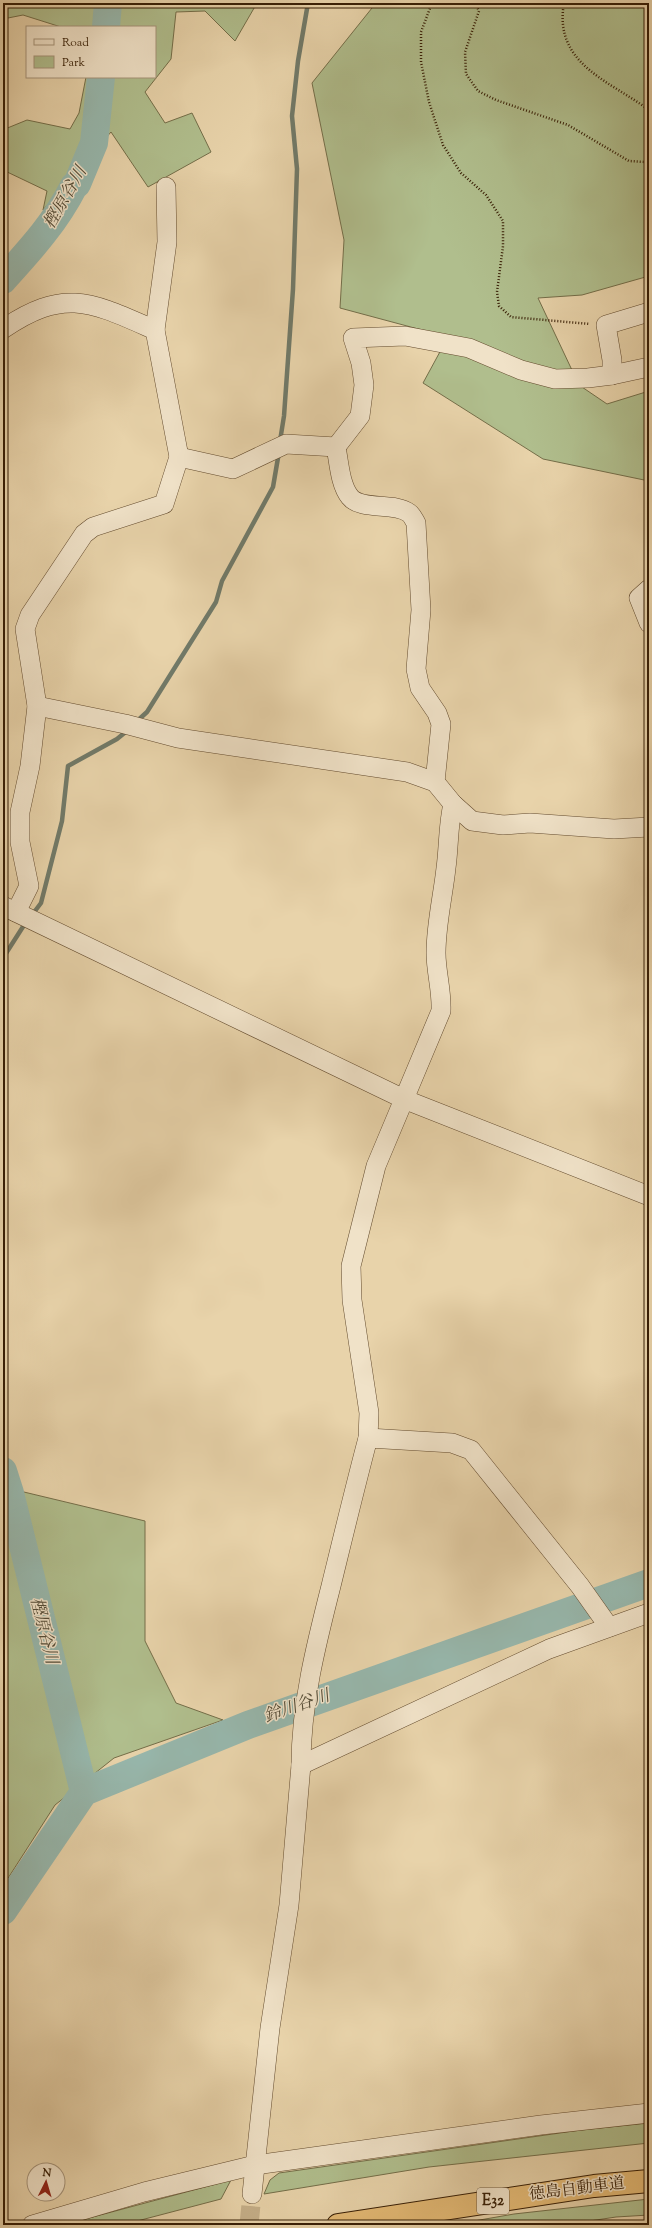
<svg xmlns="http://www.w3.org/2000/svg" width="652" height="2228" font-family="'Sorts Mill Goudy','Noto Serif JP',serif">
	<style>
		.green { fill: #b0be8d; stroke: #746e49 }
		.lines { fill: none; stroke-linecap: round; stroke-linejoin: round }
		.stream { stroke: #717a69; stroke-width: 4.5 }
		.river { stroke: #97b7ac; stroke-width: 28 }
		.minor-tunnel { stroke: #c5af89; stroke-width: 19; stroke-dasharray: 19 10; stroke-linecap: butt }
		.minor-casing { stroke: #634b2e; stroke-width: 20 }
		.highway-casing { stroke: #371e05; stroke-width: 24 }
		.path { stroke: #371e05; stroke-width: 2.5; stroke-dasharray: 1 2; stroke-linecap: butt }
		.minor { stroke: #f0e2c8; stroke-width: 19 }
		.highway { stroke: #e4ba75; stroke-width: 22 }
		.labels { text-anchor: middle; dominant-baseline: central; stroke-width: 3; stroke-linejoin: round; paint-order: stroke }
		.shield { fill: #f0e2c8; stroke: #6e5940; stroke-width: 1 }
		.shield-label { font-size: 15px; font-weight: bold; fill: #371e05 }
		.street-label { font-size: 16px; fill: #371e05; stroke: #f0e2c8 }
		.water-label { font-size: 17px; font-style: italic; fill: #544c37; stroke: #f0e2c8 }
	</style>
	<rect width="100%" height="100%" fill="#e8d3aa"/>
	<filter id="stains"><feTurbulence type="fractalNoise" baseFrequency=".005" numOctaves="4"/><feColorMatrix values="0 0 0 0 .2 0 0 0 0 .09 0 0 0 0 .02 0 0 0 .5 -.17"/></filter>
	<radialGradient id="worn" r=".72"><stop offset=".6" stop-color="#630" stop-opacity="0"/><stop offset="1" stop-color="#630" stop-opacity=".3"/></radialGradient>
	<g class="green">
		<path d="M3 3H257L235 41 205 11 176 12 171 59 145 92 165 123 192 113 211 152 148 187 111 132 43 210 47 191 3 170 5 129 27 120 70 129 79 113 86 77H155V27H61L23 15 3 19Z"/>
		<path d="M376 3H649V276L582 295 538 298 579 385 607 404 649 391V481L543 459 423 383 448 337 340 308 344 240 312 83Z"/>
		<path d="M3 1487 145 1521V1641L176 1703 223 1720 114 1758 55 1805 3 1886Z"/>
		<path d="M649 2123V2143L429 2167 264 2194 270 2180 279 2173 581 2130Z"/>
		<path d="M231 2180 221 2199 122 2225H63Z"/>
		<path d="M649 2199V2215L616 2217 563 2225H451L514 2214Z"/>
	</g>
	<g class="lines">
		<g class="stream">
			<path d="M280 441 284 416 293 289 297 169 292 116 298 61 308 3"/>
			<path d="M136 722 147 712 216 602 222 581 273 487 279 452"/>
			<path d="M32 915 41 903 62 821 68 766 117 739 128 730"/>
			<path d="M3 958 26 922"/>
		</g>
		<g class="river">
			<path d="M106 27 108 3"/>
			<path d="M3 280C31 249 55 223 74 186L77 184 94 143 101 77"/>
			<path d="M3 1471 10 1493 84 1792"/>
			<path d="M3 1911 84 1792 248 1725 649 1583"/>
		</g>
		<path class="minor-tunnel" d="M249 2225 252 2194"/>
		<defs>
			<g id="minor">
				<path d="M3 329C65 287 91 302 155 330L179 457 164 504 93 527 84 534 30 615 25 629 37 706 30 766 20 812V842L29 886 16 912"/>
				<path d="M155 330 167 242 166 187"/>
				<path d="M612 375 649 367"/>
				<path d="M336 447 360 416 364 385 361 363 353 338 405 336 469 348 521 370 555 379 588 378 612 375V360L606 325 649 312"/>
				<path d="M336 447C339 462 340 485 350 497 361 511 395 502 409 513 412 515 414 520 416 523L421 610 416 669 420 688 437 713 441 724 435 782"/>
				<path d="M179 457 233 469 286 444 336 447"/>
				<path d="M649 589 639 598 649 623"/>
				<path d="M37 706 125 724 178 738 407 772 435 782 453 804 472 821 503 825 530 823 614 829 649 827"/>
				<path d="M3 906 406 1100 649 1196"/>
				<path d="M368 1438 452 1443 471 1450 580 1586 609 1627"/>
				<path d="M301 1765 549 1649 649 1613"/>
				<path d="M252 2194 270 2028 289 1905 301 1765C301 1704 316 1645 331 1586 343 1537 355 1487 368 1438L369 1413 352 1300 351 1266 376 1166 441 1011C442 991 436 972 436 953 436 924 443 896 446 868 449 846 448 825 453 804"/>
				<path d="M32 2225 144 2192 255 2165 541 2125 649 2113"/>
			</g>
			<path id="highway" d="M338 2225 594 2186 649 2181"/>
		</defs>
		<use href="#minor" class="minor-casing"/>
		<use href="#highway" class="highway-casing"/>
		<g class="path">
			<path d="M432 3 421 32V62L429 102 443 145 461 173 486 195 503 221V246L497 292 499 306 511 317 590 324"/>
			<path d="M475 3 479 11 465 52 466 74 478 91 496 100 568 125 629 161 645 162 649 159"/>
			<path d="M564 3C553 64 610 81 649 110"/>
		</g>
		<use href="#minor" class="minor"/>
		<use href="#highway" class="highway"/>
	</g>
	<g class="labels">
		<rect class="shield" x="477" y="2188" width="32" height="26" rx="3"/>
		<g class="shield-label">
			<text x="493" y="2201">E32</text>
		</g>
		<g class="street-label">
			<text transform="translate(577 2190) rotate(-7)">徳島自動車道</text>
		</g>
		<g class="water-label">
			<text transform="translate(66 198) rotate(-60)">樫原谷川</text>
			<text transform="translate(43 1631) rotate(76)">樫原谷川</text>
			<text transform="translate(297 1707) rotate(-19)">鈴川谷川</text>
		</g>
	</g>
	<rect width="652" height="2228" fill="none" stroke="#e8d3aa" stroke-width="16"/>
	<rect x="4" y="4" width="644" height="2220" fill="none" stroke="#371e05" stroke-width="2"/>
	<rect x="8" y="8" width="636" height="2212" fill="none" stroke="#371e05"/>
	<rect x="26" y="26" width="130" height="52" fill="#f0e2c8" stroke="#a6947a"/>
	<rect x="34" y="39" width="20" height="6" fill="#f0e2c8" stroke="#a6947a"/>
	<text x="62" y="46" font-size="12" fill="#371e05">Road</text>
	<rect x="34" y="56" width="20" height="12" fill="#b0be8d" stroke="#a6947a"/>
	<text x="62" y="66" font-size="12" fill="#371e05">Park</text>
	<g transform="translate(46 2182) rotate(5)"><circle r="19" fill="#f0e2c8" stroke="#a6947a"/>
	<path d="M0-3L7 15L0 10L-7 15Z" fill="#8f2418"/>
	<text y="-6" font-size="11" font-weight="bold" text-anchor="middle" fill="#371e05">N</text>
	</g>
	<rect width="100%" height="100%" filter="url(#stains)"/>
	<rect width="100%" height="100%" fill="url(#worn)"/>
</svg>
